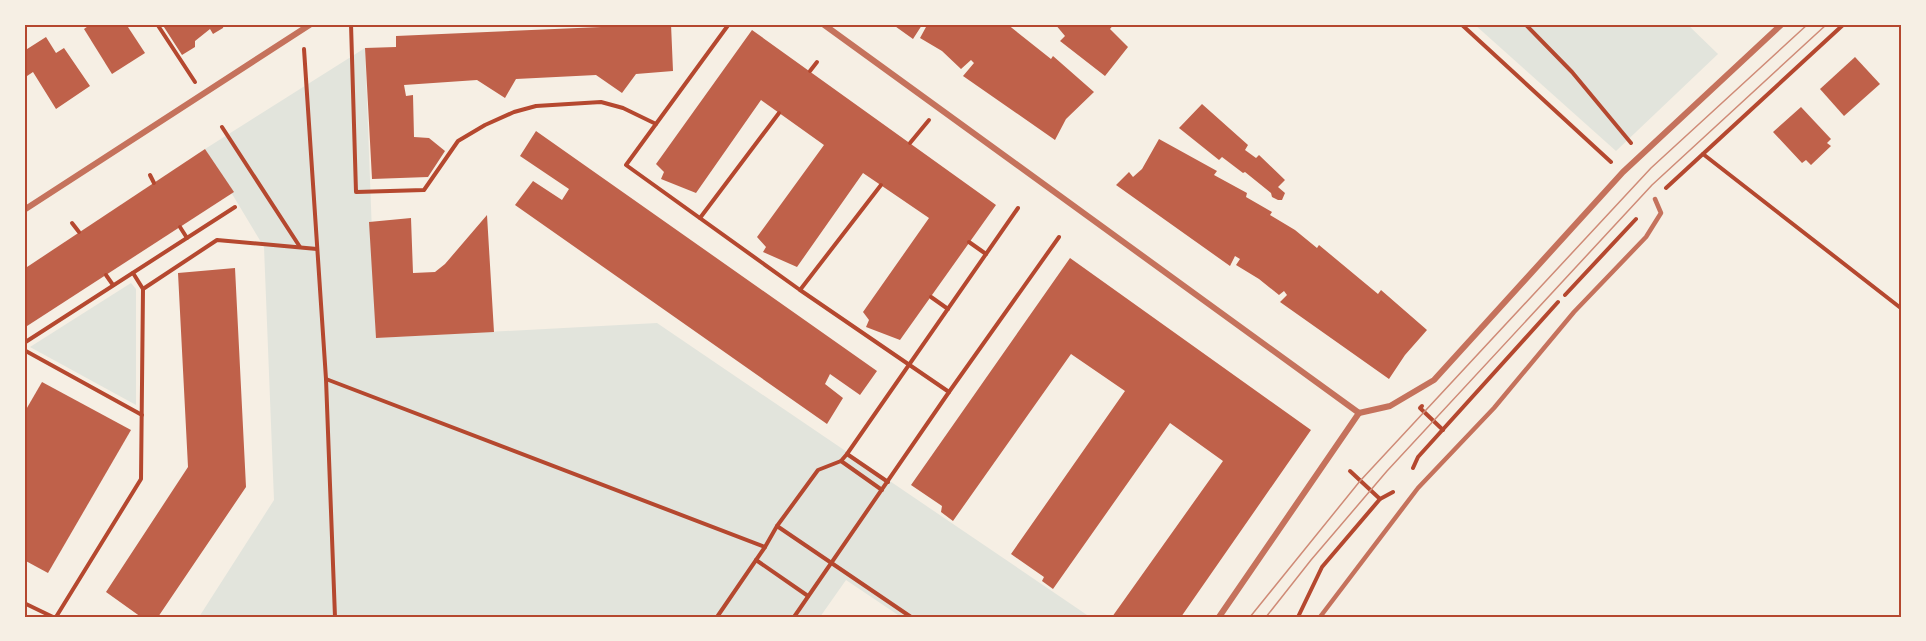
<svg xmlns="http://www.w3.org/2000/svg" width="1926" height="641" font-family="Karla,sans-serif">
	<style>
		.green { fill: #e2e4dc }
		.building { fill: #bf614a }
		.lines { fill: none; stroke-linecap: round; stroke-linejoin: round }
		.path { stroke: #b5482f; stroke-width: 4 }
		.service { stroke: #c5725c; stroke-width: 4.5 }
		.minor { stroke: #c5725c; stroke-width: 6 }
		.tram { stroke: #cf8b77; stroke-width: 1.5 }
		.neatline { fill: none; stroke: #b5482f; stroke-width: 2 }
	</style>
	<rect width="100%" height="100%" fill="#f6efe4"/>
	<g class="green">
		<path d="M1474 24H1687L1718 54 1616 151Z"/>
		<path d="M365 48 376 338 657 323 1090 617H901L846 580 820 617H199L274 500 264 247 205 149Z"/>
		<path d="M131 283 136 289V405L30 347Z"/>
	</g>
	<g class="building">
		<path d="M91 24H126L145 53 112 74 84 29Z"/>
		<path d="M162 24H224L223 28 213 34 210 29 195 41V47L182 55Z"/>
		<path d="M671 24 673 71 636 74 622 93 596 75 516 79 505 98 477 80 404 85 406 96 413 95 414 137 429 138 445 151 428 177 372 179 365 48 396 47V36Z"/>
		<path d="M892 24H1007L1051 59 1053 56 1094 92 1066 119 1055 140 963 76 974 63 971 60 961 69 942 51 920 38 926 27 922 25 913 39Z"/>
		<path d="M1055 24H1114L1110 29 1128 47 1105 76 1060 41 1065 36Z"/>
		<path d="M752 30 996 205 900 340 866 327 869 320 863 312 929 218 863 173 797 267 763 252 766 247 757 237 824 145 761 100 696 193 661 179 664 172 656 164Z"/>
		<path d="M46 37 56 53 64 48 90 86 56 109 33 72 24 78V51Z"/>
		<path d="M1855 57 1880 84 1844 116 1820 89Z"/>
		<path d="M1202 104 1248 145 1245 150 1256 158 1259 155 1285 180 1278 187 1285 193 1282 200H1278L1272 197 1271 193 1245 172 1243 173 1222 157 1219 160 1179 128Z"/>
		<path d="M1801 107 1831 139 1827 143 1831 146 1811 165 1806 160 1802 163 1773 132Z"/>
		<path d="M536 131 877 371 860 395 830 374 825 384 843 398 827 424 515 205 533 181 562 200 569 189 520 156Z"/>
		<path d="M1159 139 1217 171 1214 175 1247 193 1246 197 1272 212 1270 215 1295 230 1317 248 1319 245 1378 294 1381 290 1427 330 1405 355 1389 379 1280 302 1287 295 1284 291 1279 295 1259 279 1236 265 1240 259 1235 256 1230 266 1116 185 1129 172 1133 177 1142 169Z"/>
		<path d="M205 149 234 192 24 328V269Z"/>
		<path d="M487 215 494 332 376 338 369 222 411 218 413 273 435 272 445 264Z"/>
		<path d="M1070 258 1311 430 1181 617H1112L1223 461 1170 423 1053 589 1042 581 1044 577 1011 554 1125 391 1071 354 953 521 941 512 942 506 911 485Z"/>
		<path d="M235 268 246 487 158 617H141L106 592 188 467 178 273Z"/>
		<path d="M42 382 131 430 48 573 24 560V413Z"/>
	</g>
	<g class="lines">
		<g class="path">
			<path d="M157 24 195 82"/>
			<path d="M351 24 356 192 424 190 458 141 485 125 514 112 536 106 601 102 623 108 656 124"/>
			<path d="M729 24 626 165 800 290 949 392 794 617"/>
			<path d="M1461 24 1611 162"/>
			<path d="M1525 24 1572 72 1631 143"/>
			<path d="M304 49 326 379 335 617"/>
			<path d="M810 71 817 62"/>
			<path d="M222 127 300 247"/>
			<path d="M910 143 929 120"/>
			<path d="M1703 154 1902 309"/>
			<path d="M150 175 154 183"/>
			<path d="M1666 188 1844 24"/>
			<path d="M700 218 779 113"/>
			<path d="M72 223 79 232"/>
			<path d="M180 227 187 238"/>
			<path d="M969 242 986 254"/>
			<path d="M106 275 113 285"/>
			<path d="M143 289 217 240 317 249"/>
			<path d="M800 290 881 185"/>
			<path d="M1565 295 1636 219"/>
			<path d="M931 297 948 309"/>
			<path d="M24 343 235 207"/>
			<path d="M24 350 142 415"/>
			<path d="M326 379 765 547"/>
			<path d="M949 392 1059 237"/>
			<path d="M1422 406 1420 408 1443 430"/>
			<path d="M847 454 841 461 882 490"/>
			<path d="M1413 468 1418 457 1558 302"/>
			<path d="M1350 471 1380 499"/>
			<path d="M888 482 847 454 1018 208"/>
			<path d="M777 526 818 470 841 461"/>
			<path d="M756 560 808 596"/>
			<path d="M24 603 53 617"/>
			<path d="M56 617 141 479 143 289 133 273"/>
			<path d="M717 617 765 547 777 526 911 617"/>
			<path d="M1298 617 1322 567 1380 499 1393 492"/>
		</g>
		<path class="service" d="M1320 617 1418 488 1494 408 1574 312 1646 237 1661 213 1655 199"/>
		<g class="minor">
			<path d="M823 24 1359 413"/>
			<path d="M24 210 311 24"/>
			<path d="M1359 413 1390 406 1434 380 1623 172 1782 24"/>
			<path d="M1219 617 1359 413"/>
		</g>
		<g class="tram">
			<path d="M1250 617 1360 481 1651 168 1808 24"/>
			<path d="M1266 617 1311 560 1387 471 1652 185 1827 24"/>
		</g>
	</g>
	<rect width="1926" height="641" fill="none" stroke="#f6efe4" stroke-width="51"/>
	<rect x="26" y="26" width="1874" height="590" class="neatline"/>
</svg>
